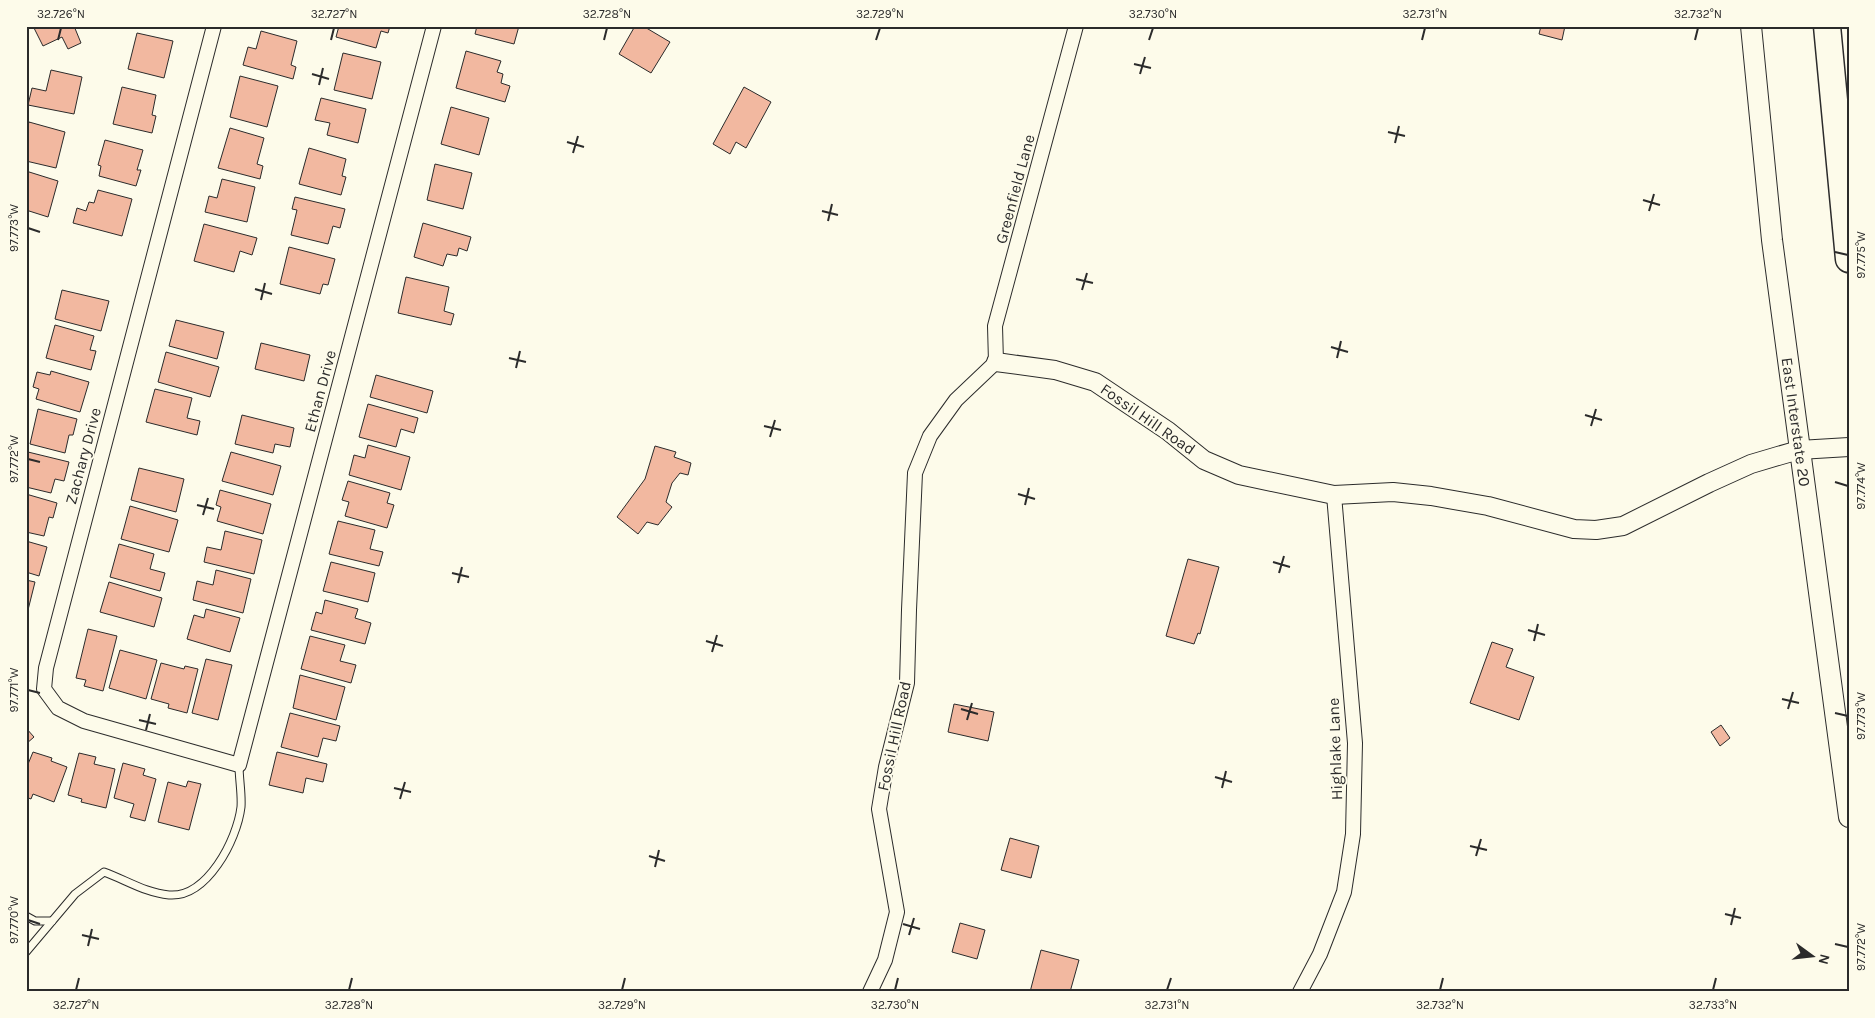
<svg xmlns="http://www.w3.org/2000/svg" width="1875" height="1018" font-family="Karla,sans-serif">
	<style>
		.building { fill: #f2b8a0; stroke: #2b2b2b }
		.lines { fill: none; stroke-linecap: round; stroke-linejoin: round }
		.service-casing { stroke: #2b2b2b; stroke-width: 9 }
		.minor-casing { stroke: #2b2b2b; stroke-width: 16 }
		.tertiary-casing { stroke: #2b2b2b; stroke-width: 20 }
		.secondary-casing { stroke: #2b2b2b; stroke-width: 22 }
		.motorway-casing { stroke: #2b2b2b; stroke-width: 29 }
		.service { stroke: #fdfbea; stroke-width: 7 }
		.minor { stroke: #fdfbea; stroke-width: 14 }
		.tertiary { stroke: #fdfbea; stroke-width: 18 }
		.secondary { stroke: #fdfbea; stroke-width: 20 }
		.motorway { stroke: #fdfbea; stroke-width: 26 }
		.ticks { fill: none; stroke: #2b2b2b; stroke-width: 2 }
		.labels { text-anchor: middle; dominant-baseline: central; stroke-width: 4; stroke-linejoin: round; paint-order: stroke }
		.street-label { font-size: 16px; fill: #2b2b2b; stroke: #fdfbea }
		.neatline { fill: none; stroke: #2b2b2b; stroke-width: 2 }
		.ticks-label { font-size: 12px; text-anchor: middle; fill: #2b2b2b }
	</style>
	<rect width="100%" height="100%" fill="#fdfbea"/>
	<g class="building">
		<path d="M33 26H74L81 43 68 49 62 37 43 46Z"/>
		<path d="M339 26H390L388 33 381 31 376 48 336 37Z"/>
		<path d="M477 26H519L514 44 475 34Z"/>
		<path d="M635 26H643L670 42 651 73 619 54Z"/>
		<path d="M1541 26H1565L1562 40 1539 34Z"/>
		<path d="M261 31 297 41 291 65 296 67 293 79 243 65 248 47 256 49Z"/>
		<path d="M137 33 173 41 164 78 128 69Z"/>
		<path d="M466 51 501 61 497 72 503 74 501 83 510 86 505 102 456 88Z"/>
		<path d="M343 53 381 62 372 99 334 90Z"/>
		<path d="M51 70 82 77 74 114 28 105 32 88 46 91Z"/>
		<path d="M240 76 278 86 267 127 230 117Z"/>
		<path d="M122 87 156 95 152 115 156 116 152 133 113 124Z"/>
		<path d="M744 87 771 102 746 148 736 142 730 154 713 144Z"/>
		<path d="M321 98 366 109 358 143 327 135 330 123 315 120Z"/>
		<path d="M451 107 489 118 479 155 441 144Z"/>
		<path d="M29 122 65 132 56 168 26 161V132Z"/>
		<path d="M230 128 264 138 257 164 263 166 260 179 218 168Z"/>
		<path d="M105 140 143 150 137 170H141L136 186 99 176 101 166 98 165Z"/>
		<path d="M309 148 346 159 342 176 346 177 341 195 299 184Z"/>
		<path d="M435 164 472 173 463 209 427 200Z"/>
		<path d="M26 171 58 181 48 217 26 210Z"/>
		<path d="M222 179 255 187 247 222 205 212 209 196 217 198Z"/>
		<path d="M98 190 132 199 122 236 73 223 77 208 86 211 89 202 94 203Z"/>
		<path d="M295 197 345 209 340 228 333 226 328 244 291 235 297 210 292 209Z"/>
		<path d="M423 223 471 237 467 251 459 248 457 256 447 254 443 266 414 257Z"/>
		<path d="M204 224 257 238 252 255 240 251 234 272 194 261Z"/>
		<path d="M289 247 335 259 328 285 323 284 320 294 280 284Z"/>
		<path d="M406 277 449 287 444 311 454 314 451 325 398 313Z"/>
		<path d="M62 290 109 301 101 331 55 319Z"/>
		<path d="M176 320 224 332 217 359 169 346Z"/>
		<path d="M55 325 94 336 90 350 96 351 91 370 46 358Z"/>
		<path d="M261 343 310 355 304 381 255 369Z"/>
		<path d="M166 352 219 367 210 397 158 382Z"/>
		<path d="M51 371 89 382 80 412 36 399 39 389 33 387 37 372 50 375Z"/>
		<path d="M376 375 433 391 427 413 370 397Z"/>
		<path d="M155 389 192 398 187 418 200 421 197 435 146 422Z"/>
		<path d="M368 404 418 418 414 433 401 429 396 447 359 437Z"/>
		<path d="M38 409 77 419 73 435H69L65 453 30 444Z"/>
		<path d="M242 415 294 428 290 447 275 444 273 453 235 444Z"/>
		<path d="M368 445 410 457 401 490 349 475 354 455 365 458Z"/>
		<path d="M655 446 676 452 674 457 691 463 688 475 680 473 672 483 666 502 672 507 658 525 647 522 638 534 617 517 645 479Z"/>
		<path d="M28 452 69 462 64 481 55 479 51 493 26 487V460Z"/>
		<path d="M231 452 281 466 273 495 222 481Z"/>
		<path d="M139 468 184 479 176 512 131 500Z"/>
		<path d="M348 481 390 493 387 503 394 505 387 528 345 516 349 502 342 500Z"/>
		<path d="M220 490 271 504 263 534 217 521 221 507 216 505Z"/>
		<path d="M26 494 57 503 53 518 49 517 44 536 26 532Z"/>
		<path d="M130 506 178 520 169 552 121 539Z"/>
		<path d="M338 521 375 530 370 549 383 552 379 566 329 554Z"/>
		<path d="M225 531 262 540 254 574 204 562 207 547 221 550Z"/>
		<path d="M26 541 47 547 39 576 26 572Z"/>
		<path d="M119 544 154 554 150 569 165 573 160 591 110 577Z"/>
		<path d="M1188 559 1219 567 1200 634 1198 633 1194 644 1166 636Z"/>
		<path d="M331 562 375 573 368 602 323 591Z"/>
		<path d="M216 570 251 579 243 613 193 600 197 581 213 585Z"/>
		<path d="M26 580 35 582 26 618Z"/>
		<path d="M109 582 162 598 154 627 100 612Z"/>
		<path d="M325 600 358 609 355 618 371 623 365 644 311 630 316 612 322 614Z"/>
		<path d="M206 609 240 618 230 652 187 639 194 615 204 618Z"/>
		<path d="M88 629 117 636 103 691 84 686 86 680 76 678Z"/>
		<path d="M310 636 345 645 340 661 356 665 351 683 301 669Z"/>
		<path d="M1492 642 1513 649 1506 667 1534 677 1519 720 1470 703Z"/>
		<path d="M120 650 157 660 146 699 109 688Z"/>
		<path d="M206 659 232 665 218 720 192 713Z"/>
		<path d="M161 663 184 669 185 666 198 669 187 713 168 708 169 704 151 699Z"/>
		<path d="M300 675 345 687 336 720 293 708Z"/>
		<path d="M954 704 994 712 988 741 948 732Z"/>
		<path d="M290 713 340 726 336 741 323 738 318 757 281 747Z"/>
		<path d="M1721 725 1730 738 1720 746 1711 732Z"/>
		<path d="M26 728 34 737 26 744Z"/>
		<path d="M33 752 52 758 51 761 67 767 54 802 33 794 31 799 26 797V769Z"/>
		<path d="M277 752 327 764 323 782 306 778 303 793 269 785Z"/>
		<path d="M79 753 96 757 94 764 115 769 106 808 81 802 82 799 68 795Z"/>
		<path d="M123 763 145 769 143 775 156 779 145 821 130 817 134 804 114 798Z"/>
		<path d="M188 781 201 784 189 830 158 822 168 782 186 787Z"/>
		<path d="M1010 838 1039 846 1031 878 1001 870Z"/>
		<path d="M960 923 985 930 977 959 952 952Z"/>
		<path d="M1041 950 1079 960 1070 992H1030Z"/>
	</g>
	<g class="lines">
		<defs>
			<g id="service">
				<path d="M26 916 35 921H52"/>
				<path d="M26 952 75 894 104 872C126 880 146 893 169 895 207 898 237 840 241 807 242 794 239 779 239 765"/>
			</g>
			<g id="minor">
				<path d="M214 26 46 668 44 689 58 708 84 721 239 765 434 26"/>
				<path d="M870 992 885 960 897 912 879 809 886 767 907 683 909 610 915 473 930 436 956 400 996 362 995 326 1076 26"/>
				<path d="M1300 992 1320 954 1344 892 1353 834 1355 743 1334 495"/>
			</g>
			<path id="tertiary" d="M996 362 1055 370 1095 382 1168 431 1204 460 1239 475 1334 495 1393 492 1431 496 1488 506 1574 529 1596 530 1623 526 1709 483 1751 464 1778 456 1799 450 1849 447"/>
			<path id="secondary" d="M1751 26 1772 240 1849 817"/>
			<path id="motorway" d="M1827 26 1849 259"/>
		</defs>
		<use href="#service" class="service-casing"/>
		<use href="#minor" class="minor-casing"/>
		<use href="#tertiary" class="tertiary-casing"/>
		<use href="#secondary" class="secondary-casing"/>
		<use href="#motorway" class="motorway-casing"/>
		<use href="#service" class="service"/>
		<use href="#minor" class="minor"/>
		<use href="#tertiary" class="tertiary"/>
		<use href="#secondary" class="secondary"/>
		<use href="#motorway" class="motorway"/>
	</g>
	<path class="ticks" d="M58 40 61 28M331 40 334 28M604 40 607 28M876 40 880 28M1149 40 1153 28M1422 40 1425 28M1695 40 1698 28M1134 64 1151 68M312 74 329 79M1140 74 1145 57M319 85 323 68M1388 132 1405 136M567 142 584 147M1395 143 1399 126M573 153 578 136M1643 200 1660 205M822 211 838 215M1649 211 1654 194M828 221 832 204M28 228 40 232M1835 252 1848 255M1076 279 1093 283M255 289 272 294M1082 290 1087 273M261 300 265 283M1331 347 1348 352M509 358 526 362M1337 358 1341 341M516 368 520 351M1585 415 1602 420M764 426 781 430M1591 426 1596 409M770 437 775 420M28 459 40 462M1835 482 1848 486M1018 494 1035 499M197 505 214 509M1025 505 1029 488M203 515 208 498M1273 562 1290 567M452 573 469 577M1279 573 1284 556M458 583 462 567M1528 630 1545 635M706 641 723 646M1534 641 1538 624M712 652 717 635M28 690 40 693M1782 699 1799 703M961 709 978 714M1788 709 1793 692M1835 713 1848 716M139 720 156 724M967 720 972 703M146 730 150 714M1215 777 1232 782M394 788 411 792M1222 788 1226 771M400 799 405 782M1470 846 1487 850M649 856 665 861M1476 856 1481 839M655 867 659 850M1725 914 1741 918M28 920 40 924M903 924 920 929M1731 925 1735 908M82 935 99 939M909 935 914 918M1835 944 1848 947M88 946 92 929M76 990 79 978M349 990 352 978M622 990 625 978M895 990 898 978M1167 990 1171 978M1440 990 1443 978M1713 990 1716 978"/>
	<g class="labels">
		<g class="street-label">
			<text transform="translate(1015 189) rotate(-75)">Greenfield Lane</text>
			<text transform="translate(320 391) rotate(-75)">Ethan Drive</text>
			<text transform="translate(1148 419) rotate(35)">Fossil Hill Road</text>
			<text transform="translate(1796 422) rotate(82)">East Interstate 20</text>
			<text transform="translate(83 456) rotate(-75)">Zachary Drive</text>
			<text transform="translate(894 736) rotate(-78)">Fossil Hill Road</text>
			<text transform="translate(1335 749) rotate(-92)">Highlake Lane</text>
		</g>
	</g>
	<rect width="1875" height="1018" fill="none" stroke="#fdfbea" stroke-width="55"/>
	<g transform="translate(1812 956) rotate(105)" stroke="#fdfbea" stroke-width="4" paint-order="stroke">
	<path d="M0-4L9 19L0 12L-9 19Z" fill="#2b2b2b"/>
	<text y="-8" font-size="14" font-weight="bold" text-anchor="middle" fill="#2b2b2b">N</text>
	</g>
	<rect x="28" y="28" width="1820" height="962" class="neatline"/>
	<g class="ticks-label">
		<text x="61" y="18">32.726°N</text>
		<text x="334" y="18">32.727°N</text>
		<text x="607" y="18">32.728°N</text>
		<text x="880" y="18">32.729°N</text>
		<text x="1153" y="18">32.730°N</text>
		<text x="1425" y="18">32.731°N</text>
		<text x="1698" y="18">32.732°N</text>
		<text transform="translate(14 228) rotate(-90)" y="4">97.773°W</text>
		<text transform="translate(1861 255) rotate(-90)" y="4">97.775°W</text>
		<text transform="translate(14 459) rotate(-90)" y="4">97.772°W</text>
		<text transform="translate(1861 486) rotate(-90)" y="4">97.774°W</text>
		<text transform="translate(14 690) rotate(-90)" y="4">97.771°W</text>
		<text transform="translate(1861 716) rotate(-90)" y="4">97.773°W</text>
		<text transform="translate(14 920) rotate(-90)" y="4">97.770°W</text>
		<text transform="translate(1861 947) rotate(-90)" y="4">97.772°W</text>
		<text x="76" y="1009">32.727°N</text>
		<text x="349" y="1009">32.728°N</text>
		<text x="622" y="1009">32.729°N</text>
		<text x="895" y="1009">32.730°N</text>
		<text x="1167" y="1009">32.731°N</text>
		<text x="1440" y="1009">32.732°N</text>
		<text x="1713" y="1009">32.733°N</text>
	</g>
</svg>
